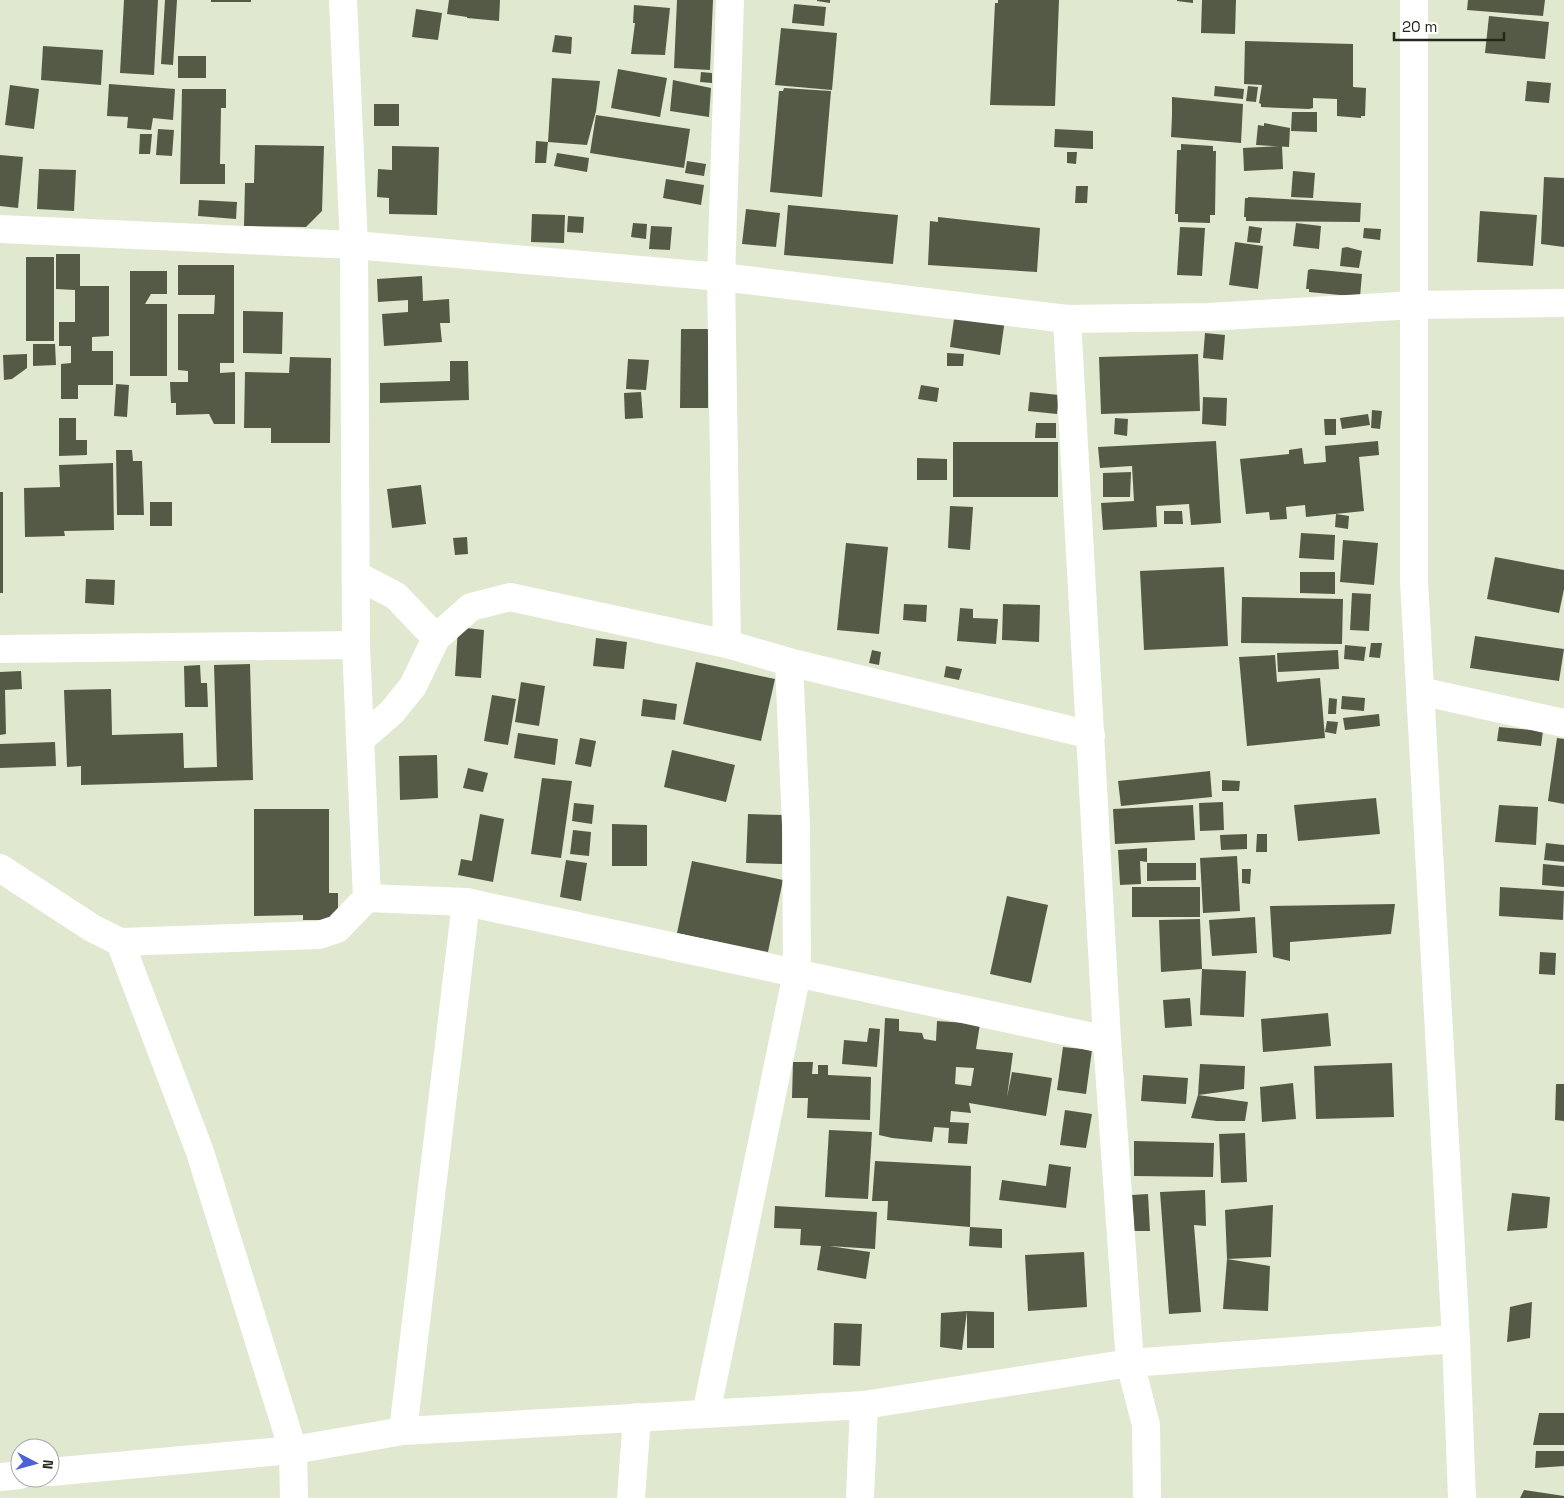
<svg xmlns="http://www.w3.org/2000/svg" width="1564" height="1498" font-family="'Space Grotesk',sans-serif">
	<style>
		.building { fill: #545a45; fill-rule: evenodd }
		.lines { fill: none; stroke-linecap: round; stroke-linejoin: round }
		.minor { stroke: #fff; stroke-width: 28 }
	</style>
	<rect width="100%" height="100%" fill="#e1e8d0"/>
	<g class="building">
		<path d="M124 0H158L154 75 120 73Z"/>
		<path d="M165 0H177L173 65 161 64Z"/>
		<rect x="211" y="0" width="40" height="2"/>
		<path d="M449 0H500L499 21 467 18V17L447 14Z"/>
		<path d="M677 0H713L710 70 674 68Z"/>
		<path d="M817 0H830V3L817 1Z"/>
		<path d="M998 0H1059L1055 106 990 105 995 3H998Z"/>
		<path d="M1177 0H1193V3L1177 1Z"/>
		<path d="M1202 0H1236L1235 34 1201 33Z"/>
		<path d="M1468 0H1545L1543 16 1467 10Z"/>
		<path d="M794 4 826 7 824 26 792 23Z"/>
		<path d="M634 5 670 8 665 55 631 54 635 23H633Z"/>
		<path d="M416 9 442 13 438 40 412 37Z"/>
		<path d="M1489 16 1549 22 1545 59 1485 53Z"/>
		<path d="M781 28 837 33 832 90 775 85Z"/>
		<path d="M555 35 572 37 571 54 552 52Z"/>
		<path d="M1245 41 1353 44V87L1366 88 1365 116H1361V118L1337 116V99L1313 98V108L1309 109 1261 107V104L1259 103 1262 85 1244 84Z"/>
		<path d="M43 46 103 50 101 85 41 80Z"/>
		<rect x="178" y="56" width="28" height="22"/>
		<path d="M618 69 667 78 660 117 611 108Z"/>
		<path d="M701 72 712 73V83L700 82Z"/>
		<path d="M552 78 600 81 596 111 587 145 548 142Z"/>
		<path d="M673 80 711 88 709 117 670 111Z"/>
		<path d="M1527 81 1551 83 1549 103 1525 101Z"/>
		<path d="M109 84 175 89 173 120 153 118 151 130 127 128 128 117 107 116Z"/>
		<path d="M10 85 39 89 34 129 5 125Z"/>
		<path d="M1215 86 1244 89 1243 99 1214 96Z"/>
		<path d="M1248 86 1258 87 1256 102 1246 101Z"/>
		<path d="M784 88 831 91 822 197 770 192 779 91H783Z"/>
		<path d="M182 89H226V108H221L220 164H225V184H180Z"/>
		<path d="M1172 97 1243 104 1241 143 1171 137 1172 116Z"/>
		<rect x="374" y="104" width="25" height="22"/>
		<path d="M1292 112H1317V132L1291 131Z"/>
		<path d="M596 115 690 129 684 168 590 153Z"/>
		<path d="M1264 123 1290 128 1289 147 1256 145 1258 125 1264 126Z"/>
		<path d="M158 129 174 130 172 156 156 155Z"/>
		<path d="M1055 129 1093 131V149L1054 147Z"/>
		<path d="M140 134H152L150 154H139Z"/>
		<path d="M536 141 548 142 546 163H535Z"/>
		<path d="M1181 144 1213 146V151H1216L1215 215H1210V223L1178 222V214H1175L1177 150H1181Z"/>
		<path d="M255 145 324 146 322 211 306 227 244 226 245 183H254Z"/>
		<path d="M392 146 439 147 437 215 389 214V198L377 197 378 169 392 170Z"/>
		<path d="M1282 146 1283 169 1244 171 1243 148Z"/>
		<path d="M1067 152H1077L1076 164 1067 163Z"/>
		<path d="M557 153 589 158 587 172 554 166Z"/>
		<path d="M0 155 23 157 18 208 0 206Z"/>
		<path d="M687 161 706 164 704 176 685 173Z"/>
		<path d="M39 169 76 170 74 211 37 209Z"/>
		<path d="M1293 171 1315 173 1313 198 1291 197Z"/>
		<path d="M1544 177 1564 178V247L1541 244Z"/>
		<path d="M666 179 704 185 701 205 663 198Z"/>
		<path d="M1076 186H1088L1087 203H1075Z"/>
		<path d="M1248 197 1361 203 1360 222 1246 221V217H1244L1245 198H1248Z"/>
		<path d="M199 200 237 202 236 219 198 216Z"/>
		<path d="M788 205 898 215 893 264 784 255Z"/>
		<path d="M746 209 780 213 776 247 742 244Z"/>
		<path d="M1480 211 1537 215 1533 266 1477 262Z"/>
		<path d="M532 214 565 215 564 243 531 242Z"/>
		<path d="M568 216 584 217 583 233 567 232Z"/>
		<path d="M938 217 1040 228 1037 272 928 265 930 221 938 222Z"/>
		<path d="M633 223 647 224 646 239 631 237Z"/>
		<path d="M1296 223 1321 226 1319 249 1293 246Z"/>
		<path d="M651 226 672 227 670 250 649 249Z"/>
		<path d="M1249 226 1262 228 1260 243 1247 242Z"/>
		<path d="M1180 227 1205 228 1202 276 1177 275Z"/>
		<path d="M1364 228 1381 229 1380 240 1363 238Z"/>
		<path d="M1235 242 1263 246 1258 289 1229 285Z"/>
		<path d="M1347 247 1362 251 1359 268 1340 266 1342 248Z"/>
		<path d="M56 254H80V286H109V336L92 337V351H113V385H78V399H61V364L71 363V346H59V322H75V290L56 289Z"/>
		<rect x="26" y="257" width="28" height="84"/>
		<path d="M178 265H234V363H220V373L235 372V424H214L209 414 176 415V403H171L170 382H188V371L178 370V314H214L215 295H178Z"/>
		<path d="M1311 269 1362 274 1360 297 1309 292V289H1306L1308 270Z"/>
		<path d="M130 271H167V294H151L145 304H167V376H130Z"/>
		<path d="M422 276 423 301 449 299 450 323H440L442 342 384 346 382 314 408 312V300L378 302 377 279Z"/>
		<path d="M243 311 283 312 282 354 243 353Z"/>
		<path d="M955 312 1005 319 1000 355 950 347Z"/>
		<path d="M681 329H708V408H680Z"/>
		<path d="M1205 333 1225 335 1223 360 1203 358Z"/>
		<path d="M33 344H55L56 365 33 366Z"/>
		<path d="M947 353 964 354 963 366H947Z"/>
		<path d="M27 354V368L12 379 4 380 3 355Z"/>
		<path d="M1198 354 1200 411 1101 414 1099 357Z"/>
		<path d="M290 357 331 358 330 443H271V428H244L245 372 289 373Z"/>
		<path d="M628 359 649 360 646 390 626 389Z"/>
		<path d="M450 361H468L469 400 380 403V383L450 381Z"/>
		<path d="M116 384 129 385 127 417 114 416Z"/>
		<path d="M921 385 939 388 937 402 918 399Z"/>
		<path d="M641 392 643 418 625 419 624 393Z"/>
		<path d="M1030 392 1059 395 1057 414 1028 411Z"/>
		<path d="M1203 397 1227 398 1226 426 1202 424Z"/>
		<path d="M1372 410 1382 411 1380 429 1371 428Z"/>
		<path d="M1368 414 1370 425 1342 429 1340 418Z"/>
		<path d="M59 418H76V440H87V455L59 456Z"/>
		<path d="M1115 418 1128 419 1127 436 1114 434Z"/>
		<path d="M1324 419H1336V435H1325Z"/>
		<path d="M1036 423H1056V438H1035Z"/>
		<path d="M1216 441 1221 523 1191 525 1189 504 1156 506 1157 527 1103 530 1101 503 1134 501 1132 466 1100 468 1098 447Z"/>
		<path d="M1378 441 1379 455 1359 457 1364 511 1306 517 1305 505 1286 507 1287 519 1270 520 1269 512 1246 514 1240 459 1289 454V450L1302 448 1304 464 1326 462 1325 446Z"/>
		<rect x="953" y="442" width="105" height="55"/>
		<path d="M116 450H132L133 461H142L144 515H117Z"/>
		<path d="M917 458 947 459V480H917Z"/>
		<path d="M113 463 114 530 64 531 65 536 25 537 24 488 60 487 59 465Z"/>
		<path d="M1131 472 1130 497H1103V473Z"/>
		<path d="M421 485 426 524 392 528 387 489Z"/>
		<rect x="0" y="492" width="3" height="101"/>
		<rect x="150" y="502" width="22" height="24"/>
		<path d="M950 506 973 507 970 550 948 548Z"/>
		<path d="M1164 511H1182L1183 524H1164Z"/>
		<path d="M1336 514 1349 516 1348 529 1335 527Z"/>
		<path d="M1301 533 1335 535 1334 560 1299 558Z"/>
		<path d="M467 537 468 554 455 555 453 538Z"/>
		<path d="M1343 540 1378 543 1374 585 1340 582Z"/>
		<path d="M846 543 888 547 879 634 837 630Z"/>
		<path d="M1495 557 1564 570V589L1559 613 1487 599Z"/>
		<path d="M1224 567 1228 646 1144 650 1140 571Z"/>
		<path d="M1300 572H1335V594L1300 593Z"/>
		<path d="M86 579 115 580 114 605 85 603Z"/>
		<path d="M1352 593 1371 594 1369 631 1350 630Z"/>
		<path d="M1242 597 1343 599 1342 644 1241 643Z"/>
		<path d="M904 604 927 605 926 622 903 620Z"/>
		<path d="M1003 604 1040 605 1039 642 1002 640Z"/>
		<path d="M960 608 973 609V618L998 619 996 644 957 641Z"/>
		<path d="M458 627 484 630 481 678 455 676Z"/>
		<path d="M1475 636 1564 649 1559 681 1470 668Z"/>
		<path d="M596 638 627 642 624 669 593 666Z"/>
		<path d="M1371 643H1382L1380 658 1369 657Z"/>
		<path d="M1345 645 1366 647 1364 661 1344 659Z"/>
		<path d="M872 650 881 652 879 665 869 663Z"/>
		<path d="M1338 650 1339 669 1278 672 1277 653Z"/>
		<path d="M1275 655 1277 682 1320 678 1325 738 1247 746 1239 657Z"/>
		<path d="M696 662 775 679 761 741 683 724Z"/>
		<path d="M250 664 253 780 81 785V766L67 767 64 690 111 689 112 735 183 733 184 768 217 767 214 665Z"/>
		<path d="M200 665 201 683H207L208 707H185L184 666Z"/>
		<path d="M946 666 962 669 959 680 944 677Z"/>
		<path d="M21 671 22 689 5 690 6 734 0 735V672Z"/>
		<path d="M521 682 545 686 539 726 515 722Z"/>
		<path d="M492 695 516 699 508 745 484 741Z"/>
		<path d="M1342 696 1365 698 1364 711 1341 709Z"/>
		<path d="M1329 698 1337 699 1336 714H1328Z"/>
		<path d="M643 699 677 704 675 720 641 716Z"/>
		<path d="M1379 714 1380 726 1345 730 1343 718Z"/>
		<path d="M1327 721 1338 722 1336 734 1325 732Z"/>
		<path d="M1499 727 1543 731 1541 746 1497 741Z"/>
		<path d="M518 733 558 739 555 765 514 758Z"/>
		<path d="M580 738 596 741 591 767 575 764Z"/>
		<path d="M1557 738 1564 739V804L1548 801Z"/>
		<path d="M55 742 56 766 0 768V744Z"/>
		<path d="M672 750 735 765 726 802 664 787Z"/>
		<path d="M437 755 438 798 400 800 399 756Z"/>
		<path d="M468 768 488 773 483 792 463 788Z"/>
		<path d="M1210 771 1212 797 1121 806 1118 781Z"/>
		<path d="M542 778 572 781 561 858 531 854Z"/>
		<path d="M1222 780 1240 781 1239 791H1222Z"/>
		<path d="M1376 798 1380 834 1298 841 1294 805Z"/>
		<path d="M1223 802 1224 830 1200 831 1199 803Z"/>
		<path d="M574 803 594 805 592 824 572 821Z"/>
		<path d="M1193 805 1195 840 1115 844 1113 809Z"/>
		<path d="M1499 805 1538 807 1536 845 1495 842Z"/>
		<path d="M254 809H329V893H338V920H303V915L254 916Z"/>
		<path d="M480 814 504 819 493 882 458 875 461 859 472 861Z"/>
		<path d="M748 814 784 815 782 864 746 863Z"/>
		<path d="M612 824 647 825V866H612Z"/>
		<path d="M573 830 591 832 589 856 570 854Z"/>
		<path d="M1247 834V849L1221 850 1220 835Z"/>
		<path d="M1257 834H1267V852H1256Z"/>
		<path d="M1546 843 1564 845V862L1544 860Z"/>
		<path d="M1147 848V862L1140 861 1141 884 1120 885 1118 850Z"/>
		<path d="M1237 856 1240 911 1203 913 1200 858Z"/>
		<path d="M566 860 587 863 581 901 560 897Z"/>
		<path d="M692 861 783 880 768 952 677 933Z"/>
		<path d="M1147 863H1196V880L1147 881Z"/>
		<path d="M1543 864 1564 866V887L1542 885Z"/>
		<path d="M1242 869H1251L1250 884 1242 883Z"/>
		<rect x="1132" y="887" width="68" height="30"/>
		<path d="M1500 887 1564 891 1563 920 1499 916Z"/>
		<path d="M1007 896 1048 905 1031 983 990 974Z"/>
		<path d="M1395 904 1391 934 1290 942V961L1273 957 1270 906Z"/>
		<path d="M1255 917 1257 953 1212 956 1209 920Z"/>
		<path d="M1200 919 1202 969 1246 971 1244 1017 1200 1015 1202 969 1161 972 1159 920Z"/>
		<path d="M1540 952 1556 953 1555 975 1539 974Z"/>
		<path d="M1190 998 1192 1026 1165 1028 1163 1000Z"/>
		<path d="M1328 1013 1331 1046 1263 1052 1261 1019Z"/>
		<path d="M885 1018 899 1019V1031L922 1033 924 1039 936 1041 937 1021 980 1024 976 1049 1013 1053 1007 1097 1012 1072 1052 1078 1046 1116 969 1103 971 1113 951 1111 950 1122 969 1123 967 1144 948 1143 949 1128 934 1127 932 1142 892 1138 879 1135ZM956 1067 974 1068 971 1086 955 1084Z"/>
		<path d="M869 1028 880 1029 877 1067 842 1064 844 1040 867 1042Z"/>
		<path d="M1063 1047 1092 1050 1086 1094 1057 1090Z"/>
		<path d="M793 1062H813L812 1074H818V1065H828V1075L871 1077 870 1120 807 1118 808 1098H792Z"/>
		<path d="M1392 1063 1394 1117 1316 1119 1314 1066Z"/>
		<path d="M1200 1064 1245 1066 1244 1089 1198 1095Z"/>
		<path d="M1143 1075 1188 1078 1186 1104 1141 1101Z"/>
		<path d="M1293 1083 1296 1119 1262 1122 1260 1087Z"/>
		<path d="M1556 1084H1564V1121L1555 1120Z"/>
		<path d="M1198 1095 1248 1102 1245 1121H1217L1191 1118Z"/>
		<path d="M1065 1110 1092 1114 1086 1148 1060 1145Z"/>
		<path d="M829 1130 872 1132 868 1199 825 1197Z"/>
		<path d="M1245 1133 1247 1182 1221 1183 1219 1134Z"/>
		<path d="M1134 1141 1214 1143 1213 1177 1134 1176Z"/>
		<path d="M875 1161 971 1166 970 1227 1002 1229V1248L969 1246 970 1227 887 1220 888 1201H872Z"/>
		<path d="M1049 1164 1071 1167 1066 1208 999 1200 1002 1180 1046 1186Z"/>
		<path d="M1205 1190 1206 1226 1194 1225 1201 1312 1169 1314 1160 1192Z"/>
		<path d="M1512 1193 1550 1197 1547 1228 1507 1231Z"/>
		<path d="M1148 1194 1150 1231H1134L1132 1195Z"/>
		<path d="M1273 1205 1271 1257 1227 1259 1225 1210Z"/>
		<path d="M775 1206 877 1212 875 1249 829 1246 870 1252 866 1279 817 1270 821 1246 800 1245 801 1229 774 1228Z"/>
		<path d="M1084 1252 1087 1307 1028 1311 1025 1255Z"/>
		<path d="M1227 1259 1270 1266 1268 1311 1223 1309Z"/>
		<path d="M1532 1302 1530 1338 1507 1342 1510 1307Z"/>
		<path d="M967 1311 994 1312V1348H967V1311L962 1350 940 1347 941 1313Z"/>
		<path d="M834 1323 862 1324 860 1366 833 1365Z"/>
		<path d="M1539 1413H1564V1445H1533Z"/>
		<path d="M1536 1451H1564V1466L1535 1468Z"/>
		<path d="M1524 1490 1564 1496V1498H1520Z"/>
	</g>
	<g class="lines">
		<g class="minor">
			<path d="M1414 0V581L1456 1339 1462 1498"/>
			<path d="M0 229 354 245 721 277 1067 319 1209 317 1415 305 1564 303"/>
			<path d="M1067 319 1107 1040 1130 1363 1146 1425 1147 1498"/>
			<path d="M356 575 396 596 436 638 471 607 510 597 727 644 789 662 1091 735"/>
			<path d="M727 644 721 277 730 0"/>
			<path d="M0 649 356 645"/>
			<path d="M1420 691 1564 723"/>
			<path d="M361 739 392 712 413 686 436 638"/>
			<path d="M0 868 92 928 120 942 319 935 337 929 367 898 356 645 354 245 343 0"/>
			<path d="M367 898 466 902 1107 1040"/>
			<path d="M120 942 200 1152 293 1450 294 1498"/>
			<path d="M706 1414 797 973 796 825 789 662"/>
			<path d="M403 1431 466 902"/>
			<path d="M50 1472 293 1450 403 1431 864 1405 1130 1363 1456 1339"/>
			<path d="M0 1477 20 1475"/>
			<path d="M631 1498 637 1417"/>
			<path d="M860 1498 864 1405"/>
		</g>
	</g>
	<g transform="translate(35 1463) rotate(96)"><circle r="24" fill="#ffffff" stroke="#a7a9a5"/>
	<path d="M0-4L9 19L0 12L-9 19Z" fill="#4f61d6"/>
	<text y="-8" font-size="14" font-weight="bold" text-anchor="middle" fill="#24271e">N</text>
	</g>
	<path d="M1394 32v8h110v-8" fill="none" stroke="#24271e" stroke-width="2.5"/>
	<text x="1402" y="32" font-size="15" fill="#24271e" stroke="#ffffff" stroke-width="4" paint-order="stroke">20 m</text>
</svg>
